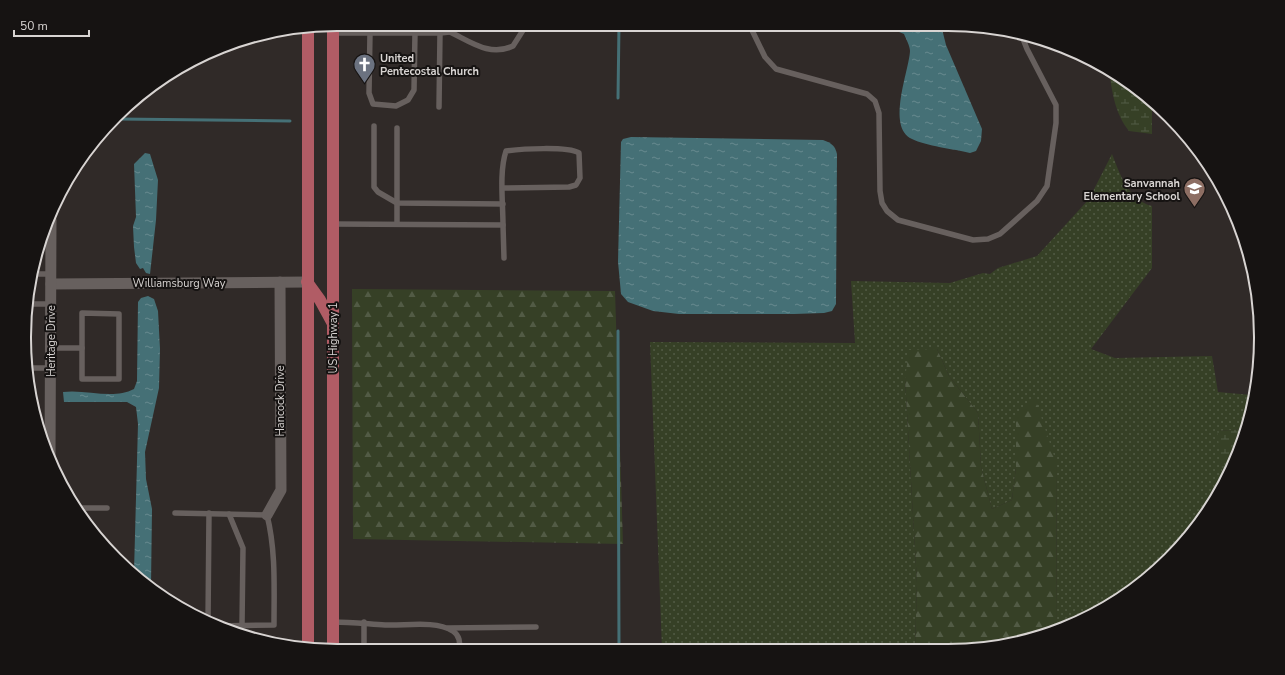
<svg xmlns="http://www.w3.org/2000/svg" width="1285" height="675" font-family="'Nunito Sans',sans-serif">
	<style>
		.grass { fill: url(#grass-dots) }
		.forest { fill: url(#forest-firs) }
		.wetland { fill: url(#wetland-marsh) }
		.water { fill: url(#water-ripples) }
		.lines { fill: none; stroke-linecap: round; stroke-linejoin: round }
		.stream { stroke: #457076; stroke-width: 3 }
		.service { stroke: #67605e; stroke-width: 5.5 }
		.minor { stroke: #67605e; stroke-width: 11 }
		.primary { stroke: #b15c65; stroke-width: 12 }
		.labels { text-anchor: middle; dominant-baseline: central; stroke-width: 4; stroke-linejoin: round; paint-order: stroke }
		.poi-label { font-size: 11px; font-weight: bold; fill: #d8d4d2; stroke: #161312; text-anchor: start }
		.street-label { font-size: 11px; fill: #d8d4d2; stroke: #161312 }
		.rim { fill: none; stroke: #d8d4d2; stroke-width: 2 }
	</style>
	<defs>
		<pattern id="grass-dots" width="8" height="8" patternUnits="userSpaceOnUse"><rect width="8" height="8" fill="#364026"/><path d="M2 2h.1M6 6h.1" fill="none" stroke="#525b45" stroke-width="1.8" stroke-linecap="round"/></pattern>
		<pattern id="forest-firs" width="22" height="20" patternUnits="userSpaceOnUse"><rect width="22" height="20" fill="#364026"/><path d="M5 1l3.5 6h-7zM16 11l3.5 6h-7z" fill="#525b45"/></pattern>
		<pattern id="wetland-marsh" width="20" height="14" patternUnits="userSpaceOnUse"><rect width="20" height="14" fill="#364026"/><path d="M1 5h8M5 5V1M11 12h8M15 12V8" fill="none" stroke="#525b45"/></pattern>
		<pattern id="water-ripples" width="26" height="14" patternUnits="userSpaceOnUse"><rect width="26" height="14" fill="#457076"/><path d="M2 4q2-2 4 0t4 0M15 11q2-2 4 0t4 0" fill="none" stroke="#688a8f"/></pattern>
	</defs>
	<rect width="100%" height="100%" fill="#302a28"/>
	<path class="grass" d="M1112 154C1120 174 1128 200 1152 206V268L1091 349 1115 358 1212 356 1218 392 1251 395 1255 393 1250 419 1246 429 1218 431 1224 483 1183 544 1122 598 1067 627 1057 630 1056 462 1016 467 1012 500 992 509 981 467 978 413 949 376 937 349 905 379 917 583 915 649H662L650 342 855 343 851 281 950 283 983 273 990 274 998 268 1037 256 1089 199Z"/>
	<g class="forest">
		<path d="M352 289 615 291 623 544 353 539Z"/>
		<path d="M937 349 949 376 978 413 981 467 992 509 1012 500 1016 467V415L1035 398 1056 462 1057 630 989 648 915 649 917 583 905 379 909 350Z"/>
	</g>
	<g class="wetland">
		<path d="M1109 70 1139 89 1152 102V134L1129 131C1115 114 1112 92 1109 70Z"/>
		<path d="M1246 429 1229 476 1224 483 1217 431Z"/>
	</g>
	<g class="water">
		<path d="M882 25H941L946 45 982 129 981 141 976 151 970 153C954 149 926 146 912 139 886 127 909 71 910 51 910 46 906 39 904 34Z"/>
		<path d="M631 137 823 140C832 143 835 146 837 154L836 304 832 311 824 313 794 314H679L653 311 628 302 621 294 618 262 621 142 623 139Z"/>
		<path d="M145 153 150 154 158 180 156 220 150 274 146 273 143 268 140 269 136 263 134 247 133 226 136 217 134 164Z"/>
		<path d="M148 296 154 299 158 311 160 349 159 388 145 452 146 479 152 509 151 585 134 572 138 424 136 407 127 402H64L63 392C86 389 113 400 134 389L137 381 138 302 141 298Z"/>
	</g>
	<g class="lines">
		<g class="stream">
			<path d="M618 98 619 24"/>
			<path d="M118 119 290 121"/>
			<path d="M618 331 619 649"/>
		</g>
		<g class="service">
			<path d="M749 24 765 57 776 69 867 94 875 101 879 113 880 191 882 203 887 211 898 220 973 240 988 239 1000 234 1037 201 1047 186 1056 123V105L1027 49 1021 34"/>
			<path d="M450 32C471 42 490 57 513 46L527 24"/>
			<path d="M333 33H440L450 32 455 24"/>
			<path d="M370 33 369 93 373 104 396 106 408 100 414 90 415 33"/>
			<path d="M439 107 440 33"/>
			<path d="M374 126V187L378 192 397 203V224"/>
			<path d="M397 128V203L503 204"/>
			<path d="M333 224 503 225C503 203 499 172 506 151 521 149 567 146 579 153L580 178 576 185 569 187 503 188"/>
			<path d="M503 225 504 258"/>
			<path d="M33 274H51"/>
			<path d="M30 304H51"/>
			<path d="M82 313 119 314V379H82Z"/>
			<path d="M51 348H82"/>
			<path d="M27 368H51"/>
			<path d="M75 508H107"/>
			<path d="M175 513 267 515C276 551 274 588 274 625L217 626"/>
			<path d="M229 514 243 548 242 625"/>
			<path d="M208 622 209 513"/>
			<path d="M333 622C351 622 368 624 385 625 406 626 434 620 453 631 459 635 461 643 459 650"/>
			<path d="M364 622V650"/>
			<path d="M448 628 536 627"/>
		</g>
		<g class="minor">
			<path d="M51 284 307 282"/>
			<path d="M50 462 51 220"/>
			<path d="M267 515 281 490 280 282"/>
		</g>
		<g class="primary">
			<path d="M307 282 320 300 332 322"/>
			<path d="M308 649V29"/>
			<path d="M333 650V25"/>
		</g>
	</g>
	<defs>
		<symbol id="church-pin" viewBox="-11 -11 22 30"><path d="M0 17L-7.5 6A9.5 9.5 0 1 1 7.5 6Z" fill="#6b7280" stroke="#161312"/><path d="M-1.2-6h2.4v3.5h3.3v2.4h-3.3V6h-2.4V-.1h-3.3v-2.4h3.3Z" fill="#fff"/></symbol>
		<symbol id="school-pin" viewBox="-11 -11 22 30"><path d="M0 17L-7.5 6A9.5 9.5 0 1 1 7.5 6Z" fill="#8d6e63" stroke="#161312"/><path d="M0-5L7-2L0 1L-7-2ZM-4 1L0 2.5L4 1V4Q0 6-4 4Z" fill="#fff"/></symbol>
	</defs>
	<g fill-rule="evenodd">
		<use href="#church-pin" x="352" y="52" width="25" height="34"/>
		<use href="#school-pin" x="1182" y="176" width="25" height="34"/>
	</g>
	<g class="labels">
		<g class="poi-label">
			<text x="380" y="58">United<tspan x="380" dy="13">Pentecostal Church</tspan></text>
			<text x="1180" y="183" text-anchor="end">Sanvannah<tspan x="1180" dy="13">Elementary School</tspan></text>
		</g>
		<g class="street-label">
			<text x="179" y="283">Williamsburg Way</text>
			<text transform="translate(333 338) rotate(-90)">US Highway 1</text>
			<text transform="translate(51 341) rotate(-90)">Heritage Drive</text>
			<text transform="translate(280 401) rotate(-90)">Hancock Drive</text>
		</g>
	</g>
	<path d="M0 0H1285V675H0ZM337 31H948A306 306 0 0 1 1254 337V338A306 306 0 0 1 948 644H337A306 306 0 0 1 31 338V337A306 306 0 0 1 337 31Z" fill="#161312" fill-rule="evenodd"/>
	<path class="rim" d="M337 31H948A306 306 0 0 1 1254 337V338A306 306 0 0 1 948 644H337A306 306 0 0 1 31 338V337A306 306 0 0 1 337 31Z"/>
	<path d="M14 30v6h75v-6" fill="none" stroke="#d8d4d2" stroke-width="2"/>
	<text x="20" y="30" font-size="12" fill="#d8d4d2" stroke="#161312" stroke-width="3" paint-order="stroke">50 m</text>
</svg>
